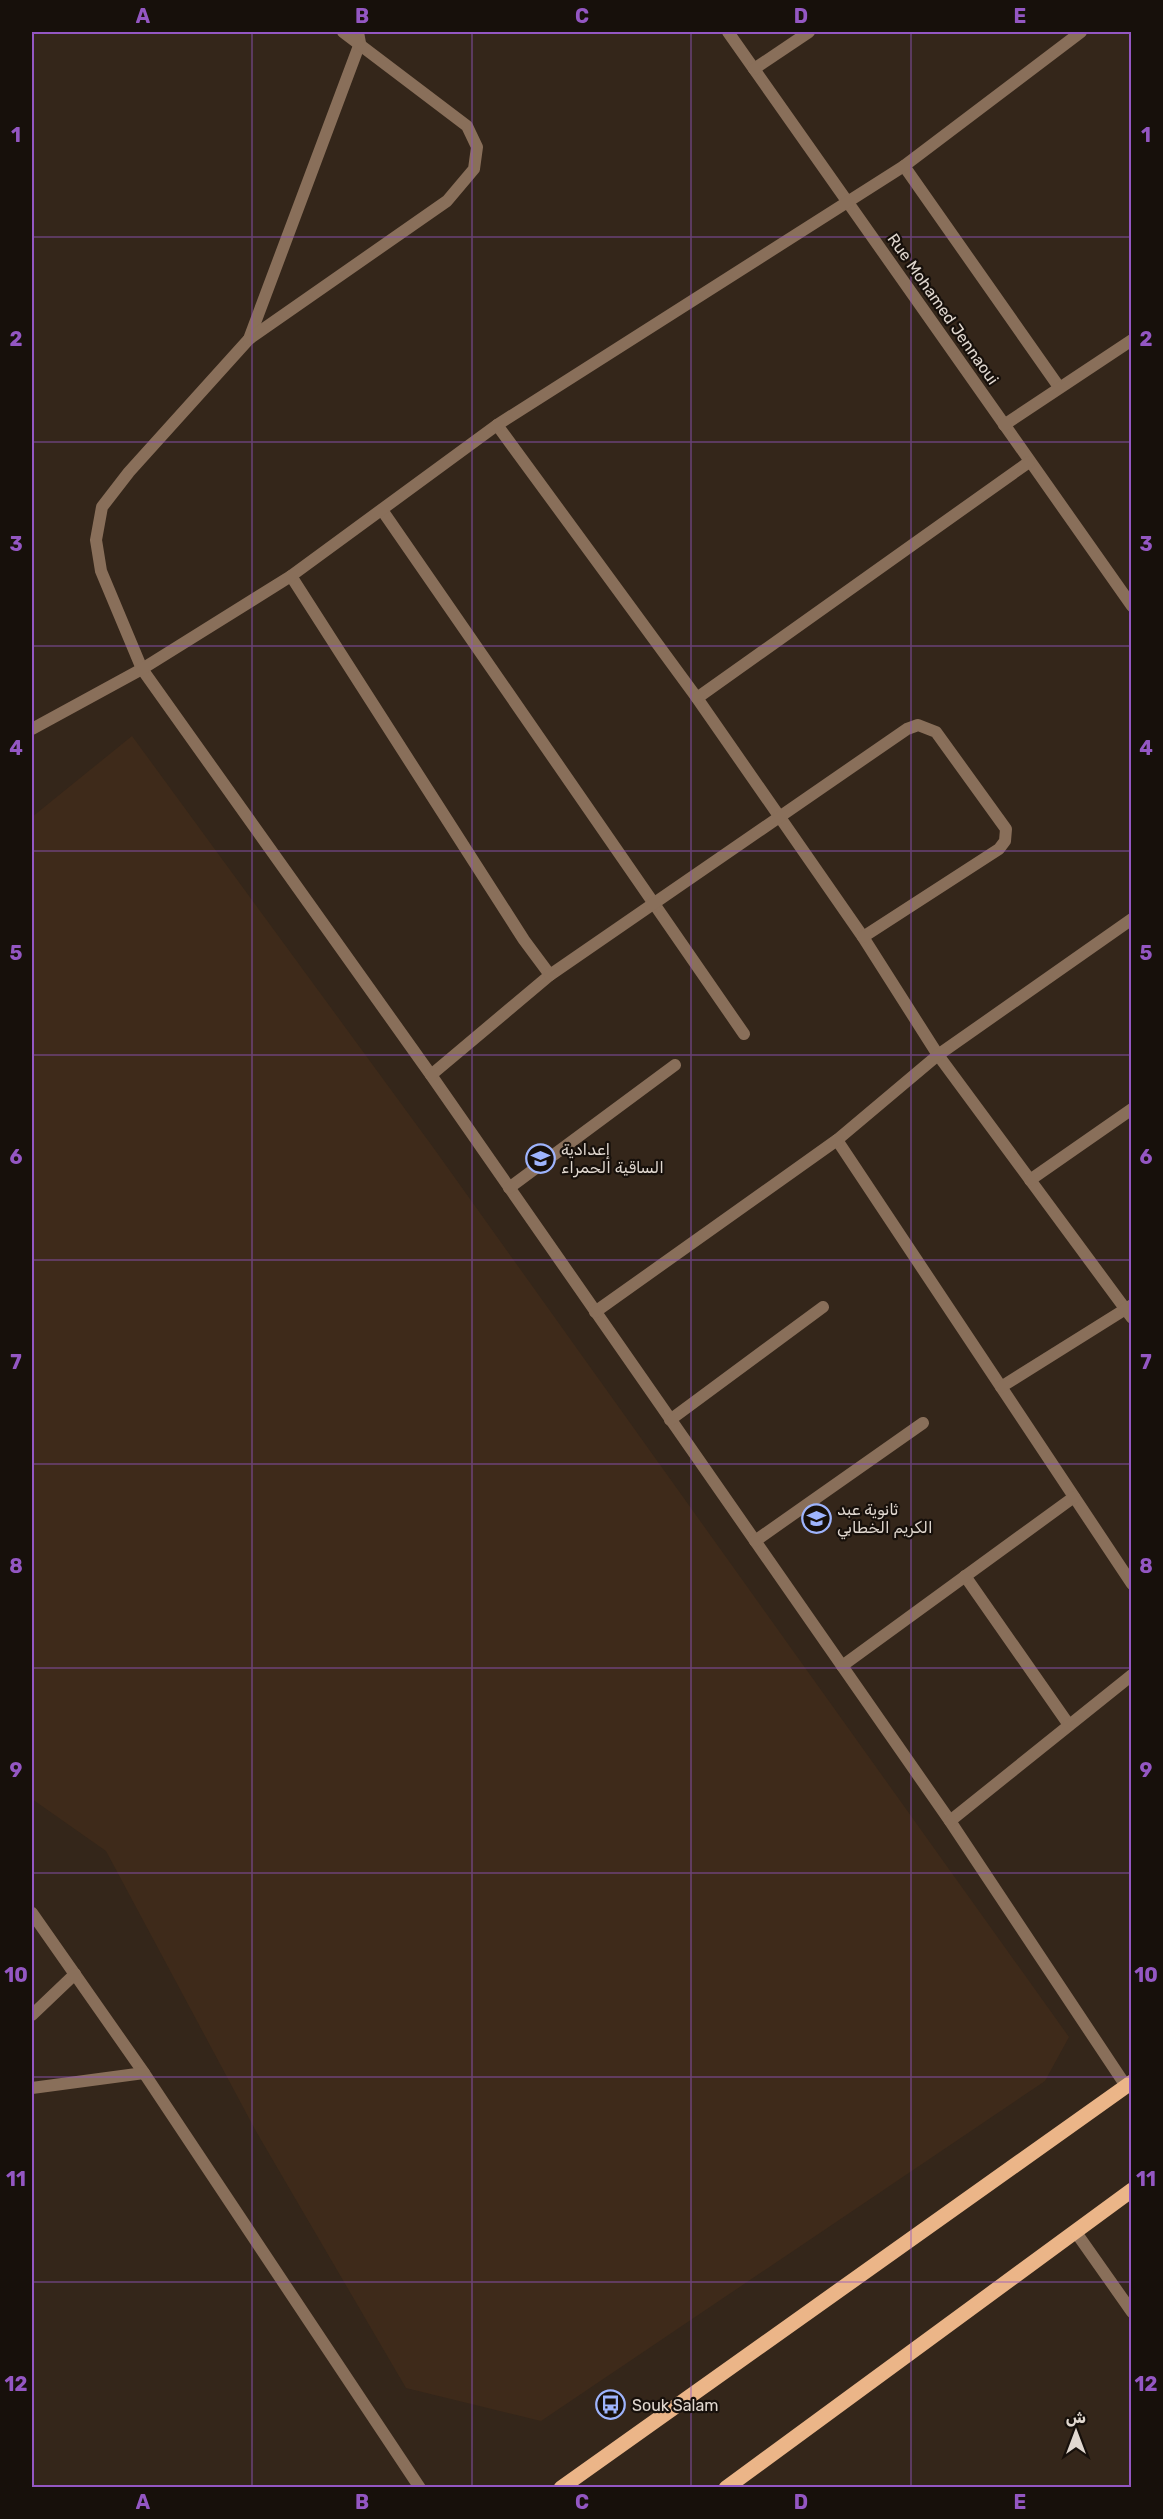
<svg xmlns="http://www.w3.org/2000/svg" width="1163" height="2519" font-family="Rubik,Vazirmatn,sans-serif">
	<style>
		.built { fill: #3e2a1a }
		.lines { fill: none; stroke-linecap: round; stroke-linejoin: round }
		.minor { stroke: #896f5a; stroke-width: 12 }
		.primary { stroke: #ebb588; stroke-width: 15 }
		.grid { fill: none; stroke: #9457c3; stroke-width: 1.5; stroke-opacity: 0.55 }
		.labels { text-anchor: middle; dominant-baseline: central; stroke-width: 4.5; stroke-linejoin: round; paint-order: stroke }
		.street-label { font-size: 16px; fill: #e1d8d0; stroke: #17100b }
		.poi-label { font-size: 16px; fill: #e1d8d0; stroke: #17100b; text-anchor: start }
		.neatline { fill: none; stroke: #9457c3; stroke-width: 2 }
		.grid-label { font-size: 20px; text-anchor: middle; font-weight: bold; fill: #9457c3 }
	</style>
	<rect width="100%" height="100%" fill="#34261a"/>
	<path class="built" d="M132 736 435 1150 1069 2037 1045 2081 541 2421 406 2388 257 2133 106 1851 32 1799V817Z"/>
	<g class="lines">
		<g class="minor">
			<path d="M358 32 360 43 249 339 129 472 102 507 96 540 101 571 142 669 431 1075 950 1821 1126 2086"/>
			<path d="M728 32 1132 606"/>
			<path d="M754 69 809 32"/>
			<path d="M904 166 1059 387"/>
			<path d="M249 339 447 201 474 169 477 147 467 126 343 32"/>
			<path d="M497 425 697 698 863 937 938 1055 1132 1318"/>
			<path d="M1004 425 1132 340"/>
			<path d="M382 510 744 1034"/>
			<path d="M291 576 524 940 550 975 431 1075"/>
			<path d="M697 698 1029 462"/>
			<path d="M32 729 142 669 291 576 497 425 904 166 1081 32"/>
			<path d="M550 975 907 729 918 725 936 732 1006 829 1005 841 999 849 863 937"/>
			<path d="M837 1140 1132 1584"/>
			<path d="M1030 1180 1132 1109"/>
			<path d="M509 1188 675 1065"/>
			<path d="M595 1312 837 1140 938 1055 1132 919"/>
			<path d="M1001 1387 1132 1305"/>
			<path d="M670 1420 823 1307"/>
			<path d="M755 1541 923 1423"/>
			<path d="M965 1576 1069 1725"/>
			<path d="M842 1666 1074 1497"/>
			<path d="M950 1821 1132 1675"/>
			<path d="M32 1913 144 2073 420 2488"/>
			<path d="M32 2015 75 1974"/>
			<path d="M32 2088 144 2073"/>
			<path d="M1075 2231 1132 2312"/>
		</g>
		<g class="primary">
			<path d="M561 2488 1132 2082"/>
			<path d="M726 2488 1132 2190"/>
		</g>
	</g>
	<path class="grid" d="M252 32V2488M472 32V2488M691 32V2488M911 32V2488M32 237H1132M32 442H1132M32 646H1132M32 851H1132M32 1055H1132M32 1260H1132M32 1464H1132M32 1668H1132M32 1873H1132M32 2077H1132M32 2282H1132"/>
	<defs>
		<symbol id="school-ring" viewBox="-11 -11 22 22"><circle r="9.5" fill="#17100b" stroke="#9eb4fd" stroke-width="1.5"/><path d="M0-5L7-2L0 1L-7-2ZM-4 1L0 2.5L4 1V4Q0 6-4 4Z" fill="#9eb4fd"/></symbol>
		<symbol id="bus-ring" viewBox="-11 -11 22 22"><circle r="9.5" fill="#17100b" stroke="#9eb4fd" stroke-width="1.5"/><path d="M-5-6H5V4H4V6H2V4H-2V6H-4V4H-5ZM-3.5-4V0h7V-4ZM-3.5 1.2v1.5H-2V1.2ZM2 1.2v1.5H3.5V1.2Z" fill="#9eb4fd"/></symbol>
	</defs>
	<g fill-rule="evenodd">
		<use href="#school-ring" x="524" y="1142" width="33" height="33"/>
		<use href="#school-ring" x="800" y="1502" width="33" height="33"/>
		<use href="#bus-ring" x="594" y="2388" width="33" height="33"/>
	</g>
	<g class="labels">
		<g class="street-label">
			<text transform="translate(943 309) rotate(55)">Rue Mohamed Jennaoui</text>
		</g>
		<g class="poi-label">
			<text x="561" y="1149">إعدادية<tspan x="561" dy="18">الساقية الحمراء</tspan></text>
			<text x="837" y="1509">ثانوية عبد<tspan x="837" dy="18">الكريم الخطابي</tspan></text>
			<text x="632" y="2405">Souk Salam</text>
		</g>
	</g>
	<rect width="1163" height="2519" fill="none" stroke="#17100b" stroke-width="66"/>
	<g transform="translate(1076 2432)" stroke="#17100b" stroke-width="4.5" paint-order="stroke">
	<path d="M0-4.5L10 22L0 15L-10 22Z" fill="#e1d8d0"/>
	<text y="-9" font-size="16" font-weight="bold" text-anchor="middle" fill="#e1d8d0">ش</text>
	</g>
	<rect x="33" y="33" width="1097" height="2453" class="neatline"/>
	<g class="grid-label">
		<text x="143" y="23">A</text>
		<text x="362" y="23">B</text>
		<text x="582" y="23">C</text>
		<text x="801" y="23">D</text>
		<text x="1020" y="23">E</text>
		<text x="16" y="142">1</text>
		<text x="1146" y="142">1</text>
		<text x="16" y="346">2</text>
		<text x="1146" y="346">2</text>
		<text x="16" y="551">3</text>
		<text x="1146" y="551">3</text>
		<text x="16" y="755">4</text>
		<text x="1146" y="755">4</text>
		<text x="16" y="960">5</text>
		<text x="1146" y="960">5</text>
		<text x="16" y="1164">6</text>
		<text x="1146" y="1164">6</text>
		<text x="16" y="1369">7</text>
		<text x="1146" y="1369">7</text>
		<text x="16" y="1573">8</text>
		<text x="1146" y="1573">8</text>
		<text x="16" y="1777">9</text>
		<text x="1146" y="1777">9</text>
		<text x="16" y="1982">10</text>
		<text x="1146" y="1982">10</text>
		<text x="16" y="2186">11</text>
		<text x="1146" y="2186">11</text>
		<text x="16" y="2391">12</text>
		<text x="1146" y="2391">12</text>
		<text x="143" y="2509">A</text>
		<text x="362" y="2509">B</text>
		<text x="582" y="2509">C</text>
		<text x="801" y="2509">D</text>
		<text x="1020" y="2509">E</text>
	</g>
</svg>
